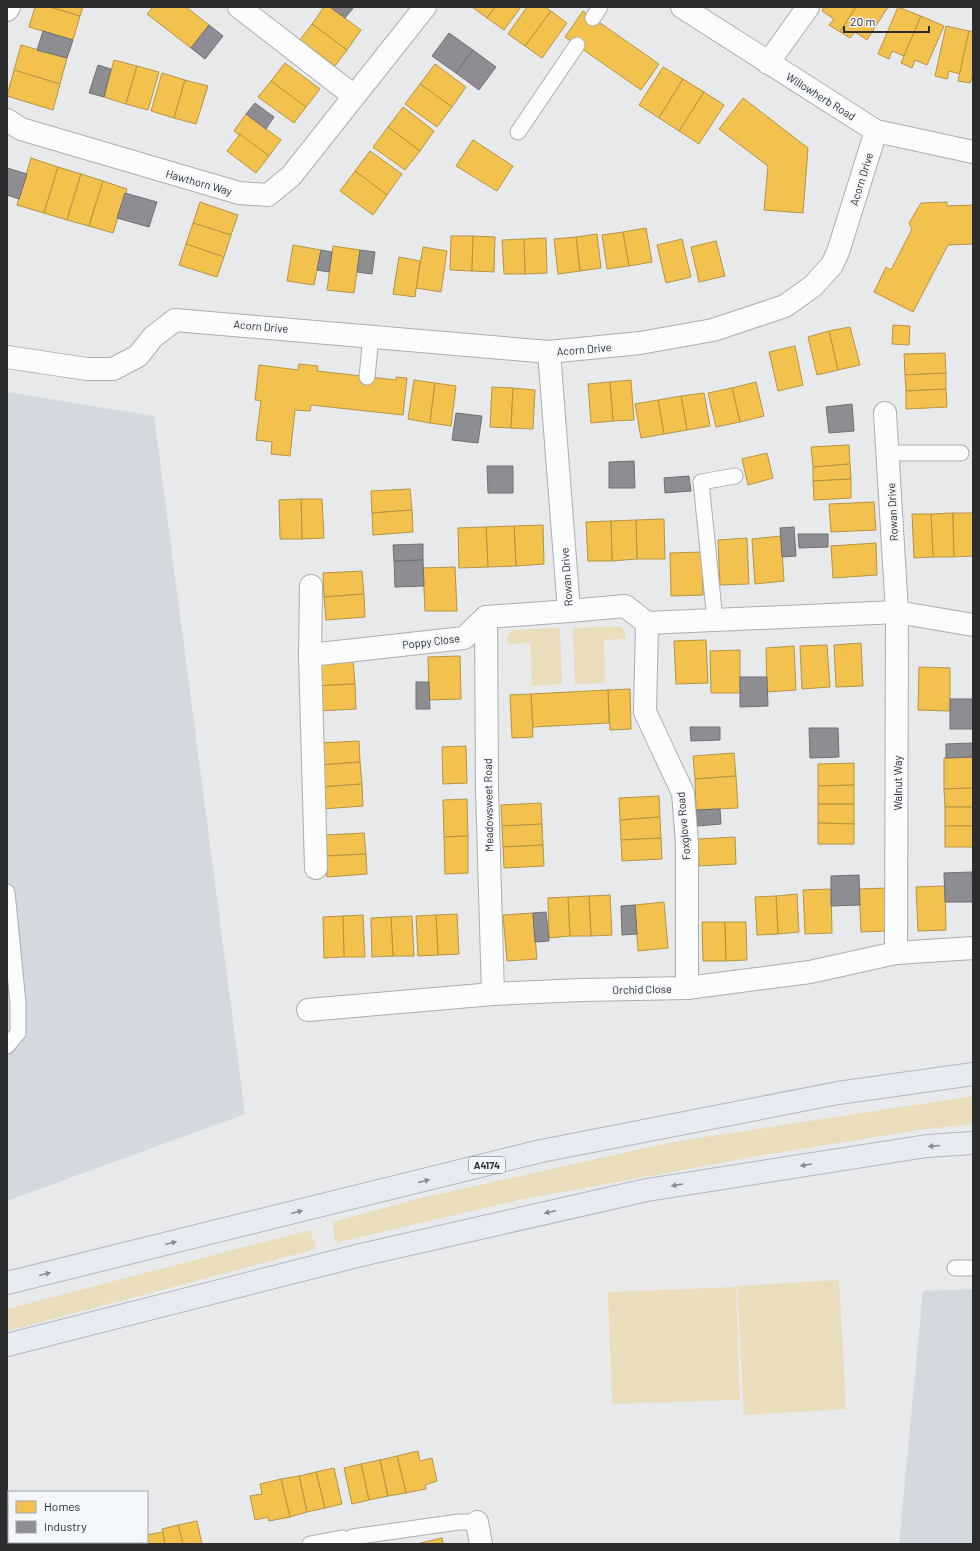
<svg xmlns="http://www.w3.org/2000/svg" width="980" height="1551" font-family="Barlow,sans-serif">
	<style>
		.built { fill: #d4d9df }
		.green { fill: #e9ddbb }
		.homes { fill: #f2c14e; stroke: #b69444 }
		.industry { fill: #8d8d92; stroke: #707074 }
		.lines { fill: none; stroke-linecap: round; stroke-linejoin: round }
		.service-casing { stroke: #acadaf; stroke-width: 17 }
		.minor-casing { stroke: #acadaf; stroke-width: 24 }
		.trunk-casing { stroke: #b1b6c0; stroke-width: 24 }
		.service { stroke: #fbfcfc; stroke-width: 15 }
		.minor { stroke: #fbfcfc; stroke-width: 22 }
		.trunk { stroke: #e7eaf1; stroke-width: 22 }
		.oneway { fill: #898b90 }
		.labels { text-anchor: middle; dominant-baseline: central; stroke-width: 4; stroke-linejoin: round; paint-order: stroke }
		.shield { fill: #f3f6fa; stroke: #67696b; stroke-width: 1 }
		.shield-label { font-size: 10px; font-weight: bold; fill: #2b2c2e }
		.street-label { font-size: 11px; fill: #2b2c2e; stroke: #f3f6fa }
	</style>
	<rect width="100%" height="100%" fill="#e7e9eb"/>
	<g class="built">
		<path d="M7 392 154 416 245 1114 7 1201Z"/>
		<path d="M973 1289V1544H899L923 1291Z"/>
	</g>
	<g class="green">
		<path d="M620 626 625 632 626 639 604 640 605 683 575 684 573 628Z"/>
		<path d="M560 628 562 684 532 686 530 643 508 644 507 636 512 630Z"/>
		<path d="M973 1096V1124L925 1129 764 1155 519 1200 335 1243 333 1222 417 1199 673 1142Z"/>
		<path d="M310 1230 316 1249 7 1331V1309Z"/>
		<path d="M839 1280 846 1409 744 1415 737 1286Z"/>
		<path d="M736 1287 740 1400 612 1404 608 1292Z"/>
	</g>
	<g class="homes">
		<path d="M35 7H50L80 16 73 40 29 27Z"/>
		<path d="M50 7H83L80 16Z"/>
		<path d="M153 7H186L209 25 191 48 147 14Z"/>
		<path d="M324 7H330L361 30 347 50 312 24Z"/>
		<path d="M472 7H495L487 18Z"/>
		<path d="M495 7H521L504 30 487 18Z"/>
		<path d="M527 7H545L551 11 525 46 508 34Z"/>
		<path d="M824 7H856L840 32 829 25 834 19 822 11Z"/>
		<path d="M856 7H888L867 40 855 32 850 38 840 32Z"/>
		<path d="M898 7 921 16 904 56 892 51 889 59 878 54Z"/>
		<path d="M551 11 567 23 542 58 525 46Z"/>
		<path d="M583 11 659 64 641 90 565 37Z"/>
		<path d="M921 16 944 26 927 65 915 60 912 68 901 63Z"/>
		<path d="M312 24 347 50 335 66 300 40Z"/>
		<path d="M946 26 969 31 960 74 949 71 947 79 935 76Z"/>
		<path d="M969 31 973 32V75L970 83 958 81Z"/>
		<path d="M21 45 67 58 60 84 14 70Z"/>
		<path d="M114 60 137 66 126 104 104 97Z"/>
		<path d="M285 63 320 89 306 107 271 81Z"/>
		<path d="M435 64 466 87 452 107 420 84Z"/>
		<path d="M137 66 159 72 148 110 126 104Z"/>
		<path d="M663 67 683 79 659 118 639 105Z"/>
		<path d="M14 70 60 84 53 110 7 96Z"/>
		<path d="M162 73 185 80 174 118 151 111Z"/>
		<path d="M683 79 704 92 679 131 659 118Z"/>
		<path d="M185 80 208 86 196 124 174 118Z"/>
		<path d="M271 81 306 107 294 123 258 97Z"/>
		<path d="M420 84 452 107 437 127 405 104Z"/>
		<path d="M704 92 724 105 699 144 679 131Z"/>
		<path d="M743 98 808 148 803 213 764 210 768 166 719 129Z"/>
		<path d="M403 107 434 131 420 151 388 127Z"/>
		<path d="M246 114 281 140 269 156 234 131Z"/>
		<path d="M388 127 420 151 405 170 373 147Z"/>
		<path d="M240 134 269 156 256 173 227 151Z"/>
		<path d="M473 140 513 166 497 191 456 166Z"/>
		<path d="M370 151 402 174 387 195 355 171Z"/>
		<path d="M31 158 58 167 44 213 17 205Z"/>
		<path d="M58 167 81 174 67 220 44 213Z"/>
		<path d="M355 171 387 195 373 215 340 191Z"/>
		<path d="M81 174 103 181 89 226 67 220Z"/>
		<path d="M103 181 127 189 113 233 89 226Z"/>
		<path d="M200 202 238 215 231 235 193 223Z"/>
		<path d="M947 202V206L973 205V244L948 245 913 312 874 292 886 267 891 270 912 229 909 223 921 203Z"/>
		<path d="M193 223 231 235 224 257 186 244Z"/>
		<path d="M646 228 652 262 629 266 623 232Z"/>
		<path d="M623 232 629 266 607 269 602 235Z"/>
		<path d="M597 234 601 268 580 271 576 237Z"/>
		<path d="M451 236H473L472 271 450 270Z"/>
		<path d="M473 236 495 237 494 272 472 271Z"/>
		<path d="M576 237 580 271 558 274 554 239Z"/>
		<path d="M546 238 547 273 525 274 524 239Z"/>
		<path d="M524 239 525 274H504L502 240Z"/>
		<path d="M682 239 691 277 666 283 657 245Z"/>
		<path d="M716 241 725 276 699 282 691 247Z"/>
		<path d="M186 244 224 257 217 277 179 265Z"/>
		<path d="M293 245 321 250 314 285 287 281Z"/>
		<path d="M333 246 360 250 354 293 327 290Z"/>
		<path d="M423 247 447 251 441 292 416 288Z"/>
		<path d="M399 257 420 261 415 297 393 294Z"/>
		<path d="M893 325 910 326 909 345 892 344Z"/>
		<path d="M850 327 860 365 838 370 829 331Z"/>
		<path d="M829 331 838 370 817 375 808 337Z"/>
		<path d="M795 346 803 385 778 391 769 352Z"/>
		<path d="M945 353 946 373 905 375 904 354Z"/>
		<path d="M299 364 318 366 317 371 396 380V377L407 378 403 415 311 405 310 411 295 410 290 456 271 454 272 442 256 440 261 401 255 400 259 365 298 370Z"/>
		<path d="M946 373V389L906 391 905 375Z"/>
		<path d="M414 380 435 383 430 423 408 419Z"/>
		<path d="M631 380 634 420 613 421 610 382Z"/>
		<path d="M610 382 613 421 591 423 588 384Z"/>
		<path d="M756 382 764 416 740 422 732 388Z"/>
		<path d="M435 383 456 386 451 426 430 423Z"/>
		<path d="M492 387 513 388 511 428 490 427Z"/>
		<path d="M513 388 535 390 533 429 511 428Z"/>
		<path d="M732 388 740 422 716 427 708 393Z"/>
		<path d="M946 389 947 407 906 409V391Z"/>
		<path d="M704 393 710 426 687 430 681 396Z"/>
		<path d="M681 396 687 430 664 434 658 400Z"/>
		<path d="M658 400 664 434 641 438 635 404Z"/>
		<path d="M849 445 850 464 813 467 811 447Z"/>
		<path d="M767 453 773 478 748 485 742 459Z"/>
		<path d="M850 464 851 479 813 481V467Z"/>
		<path d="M851 479V498L814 500 813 481Z"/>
		<path d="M410 489 412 510 372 513 371 491Z"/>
		<path d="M301 499H322L324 538 302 539Z"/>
		<path d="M301 499 302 539H280L279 500Z"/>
		<path d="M874 502 876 530 831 532 829 504Z"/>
		<path d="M412 510 413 532 373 535 372 513Z"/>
		<path d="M953 513 954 557H933L931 514Z"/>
		<path d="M953 513H973V556L954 557Z"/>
		<path d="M912 514H931L933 557 914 558Z"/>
		<path d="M664 519 665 559H637L636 520Z"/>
		<path d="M636 520 637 559 612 561 611 521Z"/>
		<path d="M611 521 612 561H588L586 522Z"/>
		<path d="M543 525 544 564 516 566 514 526Z"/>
		<path d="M514 526 516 566 488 567 486 527Z"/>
		<path d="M486 527 488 567 459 568 458 528Z"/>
		<path d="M781 536 784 581 755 584 752 539Z"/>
		<path d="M747 538 749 584 720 585 718 540Z"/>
		<path d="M876 543 877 575 833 578 831 546Z"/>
		<path d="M702 552 703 595 671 596 670 553Z"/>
		<path d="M455 567 457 611H425L423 568Z"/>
		<path d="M362 571 364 594 324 597 323 573Z"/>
		<path d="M364 594 365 617 326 620 324 597Z"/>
		<path d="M706 640 708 683 676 684 674 641Z"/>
		<path d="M861 643 863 686 836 687 834 645Z"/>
		<path d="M827 645 830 687 802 689 800 646Z"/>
		<path d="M794 646 796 690 767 692 766 648Z"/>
		<path d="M740 650V693H711L710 651Z"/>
		<path d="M460 656 461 699 429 700 428 657Z"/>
		<path d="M353 660 355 684 315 686 314 663Z"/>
		<path d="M919 667 950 668V711L918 710Z"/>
		<path d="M355 684 356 709 317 711 315 686Z"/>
		<path d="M630 689 631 729 610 730 608 690Z"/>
		<path d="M608 690 609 723 533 727 531 694Z"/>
		<path d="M531 694 533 737 512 738 510 695Z"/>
		<path d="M359 741 360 762 321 765 319 743Z"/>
		<path d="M466 746 467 783 443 784 442 747Z"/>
		<path d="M734 753 736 776 695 779 693 756Z"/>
		<path d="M973 757V788L944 789V758Z"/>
		<path d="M360 762 362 784 322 787 321 765Z"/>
		<path d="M854 763V785L818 786V764Z"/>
		<path d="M736 776 738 808 696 810 695 779Z"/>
		<path d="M362 784 363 806 323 809 322 787Z"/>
		<path d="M854 785V804H818V786Z"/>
		<path d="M973 788V807H945L944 789Z"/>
		<path d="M659 796 660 817 620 820 619 798Z"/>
		<path d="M467 799 468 836 444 837 443 800Z"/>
		<path d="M541 803 542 824 502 826 501 805Z"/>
		<path d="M818 804H854V824L818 823Z"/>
		<rect x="945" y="807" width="28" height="19"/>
		<path d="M660 817 661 838 621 840 620 820Z"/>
		<path d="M818 823 854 824V844H818Z"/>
		<path d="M542 824 543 845 503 847 502 826Z"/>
		<rect x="945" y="826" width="28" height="21"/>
		<path d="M364 833 366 854 326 856 325 835Z"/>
		<path d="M468 836V873L445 874 444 837Z"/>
		<path d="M735 837 736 864 699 866 698 839Z"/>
		<path d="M661 838 662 859 622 861 621 840Z"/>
		<path d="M543 845 544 866 504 868 503 847Z"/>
		<path d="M366 854 367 874 327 877 326 856Z"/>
		<path d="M945 886 946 930 918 931 916 887Z"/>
		<path d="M887 888 888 931 861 932 859 889Z"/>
		<path d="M831 889 832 933 805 934 803 890Z"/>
		<path d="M797 894 799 932 778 934 776 896Z"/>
		<path d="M610 895 612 935 591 936 589 896Z"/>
		<path d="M589 896 591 936H570L568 897Z"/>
		<path d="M776 896 778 934 757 935 755 897Z"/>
		<path d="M568 897 570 936 549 938 548 898Z"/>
		<path d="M664 902 668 948 638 951 635 905Z"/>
		<path d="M533 913 537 959 507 961 503 915Z"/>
		<path d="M457 914 459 954 438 955 436 915Z"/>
		<path d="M363 915 365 957H344L343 916Z"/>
		<path d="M436 915 438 955 418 956 416 916Z"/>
		<path d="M343 916 344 957 324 958 323 917Z"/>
		<path d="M412 916 414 956H393L391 917Z"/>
		<path d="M391 917 393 956 372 957 371 918Z"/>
		<path d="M702 922H725L726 961H703Z"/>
		<path d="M725 922H746L747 960 726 961Z"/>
		<path d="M418 1451 420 1461 432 1458 437 1481 425 1485 426 1489 406 1493 397 1456Z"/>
		<path d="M397 1456 406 1493 388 1496 380 1460Z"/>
		<path d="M380 1460 388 1496 369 1500 361 1464Z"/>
		<path d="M361 1464 369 1500 352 1504 344 1468Z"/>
		<path d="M334 1468 342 1504 325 1508 316 1472Z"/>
		<path d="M316 1472 325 1508 307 1512 299 1476Z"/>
		<path d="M299 1476 307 1512 290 1517 281 1479Z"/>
		<path d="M281 1479 290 1517 269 1521 268 1517 255 1520 250 1496 262 1494 260 1484Z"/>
		<path d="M197 1521 202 1544H183L178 1525Z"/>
		<path d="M178 1525 183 1544H165L162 1529Z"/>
		<path d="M163 1532 165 1544H146L147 1535Z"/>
		<path d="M442 1538 443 1544H417Z"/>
	</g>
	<g class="industry">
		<path d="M330 7H354L345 18Z"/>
		<path d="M209 25 223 36 205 59 191 48Z"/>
		<path d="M43 31 73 40 67 58 37 50Z"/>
		<path d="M449 33 473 50 456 73 432 56Z"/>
		<path d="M473 50 496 67 479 90 456 73Z"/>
		<path d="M98 65 111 69 104 97 89 93Z"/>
		<path d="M255 103 274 117 266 129 246 114Z"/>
		<path d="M7 168 27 174 19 199 7 195Z"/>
		<path d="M125 193 157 202 149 227 117 218Z"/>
		<path d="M321 250 332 252 329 272 317 270Z"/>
		<path d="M360 250 375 252 372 274 357 272Z"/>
		<path d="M852 404 854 431 829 433 826 407Z"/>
		<path d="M456 413 482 416 478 443 452 440Z"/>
		<path d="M634 461 635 488H609V462Z"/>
		<path d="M487 466H513V493H488Z"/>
		<path d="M689 476 691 491 665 493 664 478Z"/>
		<path d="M794 527 796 556 782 557 780 528Z"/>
		<path d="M798 534H828V547L799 548Z"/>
		<path d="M423 544V560L394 561 393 545Z"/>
		<path d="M423 560 424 586 395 587 394 561Z"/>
		<path d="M740 677H767L768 706 740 707Z"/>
		<path d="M416 682H429L430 709H416Z"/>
		<rect x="950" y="699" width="23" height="30"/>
		<path d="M690 727H720V740L691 741Z"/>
		<path d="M809 728H838L839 757 810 758Z"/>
		<path d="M973 743V757L946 758V744Z"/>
		<path d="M720 809 721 824 697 826 696 810Z"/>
		<path d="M972 872 973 902H945L944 873Z"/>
		<path d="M859 875 860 905 831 906V876Z"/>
		<path d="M635 905 637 934 622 935 621 906Z"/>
		<path d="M546 912 549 941 535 942 533 913Z"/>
	</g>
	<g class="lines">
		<defs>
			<g id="service">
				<path d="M593 18 600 7"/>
				<path d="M518 132 577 45"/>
				<path d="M367 377 371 336"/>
				<path d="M888 453H961"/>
				<path d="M715 620 701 482 735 476"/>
				<path d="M7 892 18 1003V1033L7 1046"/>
				<path d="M955 1268H973"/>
				<path d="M352 1537 459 1522H477"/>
				<path d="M310 1544 342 1538"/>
			</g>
			<g id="minor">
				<path d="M239 7 354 96"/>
				<path d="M682 7 876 131 973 152"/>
				<path d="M7 10 9 7"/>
				<path d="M768 63 808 7"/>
				<path d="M7 120 21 129 239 193 268 195 291 176 425 7"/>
				<path d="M549 352 569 611 625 606 647 623 897 612 973 625"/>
				<path d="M7 357 87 369H113L138 356 153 337 175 320 549 352 640 343 713 330 785 306 813 286 832 265 838 252 876 131"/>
				<path d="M885 413 897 612 896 953"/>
				<path d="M486 617 487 789 493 994"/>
				<path d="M647 623 645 712 683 793 687 844V988"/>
				<path d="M310 655 311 586"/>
				<path d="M316 868 310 655 464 638 486 617 569 611"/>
				<path d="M308 1010 493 994 582 990 687 988 810 972 896 953 973 948"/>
				<path d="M477 1522 481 1544"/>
			</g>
			<g id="trunk">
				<path d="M7 1283 541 1151 838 1093 973 1074"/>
				<path d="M7 1345 361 1255 647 1190 927 1146 973 1143"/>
			</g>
		</defs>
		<use href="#service" class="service-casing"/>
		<use href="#minor" class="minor-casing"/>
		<use href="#trunk" class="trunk-casing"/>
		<use href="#service" class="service"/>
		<use href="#minor" class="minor"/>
		<use href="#trunk" class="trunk"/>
	</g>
	<defs><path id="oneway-solid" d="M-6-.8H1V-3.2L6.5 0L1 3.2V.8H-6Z"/></defs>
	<g class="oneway">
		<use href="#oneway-solid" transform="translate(934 1146) rotate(175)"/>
		<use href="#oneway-solid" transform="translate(806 1165) rotate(171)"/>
		<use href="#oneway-solid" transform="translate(424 1181) rotate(-14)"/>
		<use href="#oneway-solid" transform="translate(677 1185) rotate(171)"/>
		<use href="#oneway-solid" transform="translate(297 1212) rotate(-14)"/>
		<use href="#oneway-solid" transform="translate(550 1212) rotate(167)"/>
		<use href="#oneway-solid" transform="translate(171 1243) rotate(-14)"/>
		<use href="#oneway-solid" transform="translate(45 1274) rotate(-14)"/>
	</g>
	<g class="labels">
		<rect class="shield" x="469" y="1157" width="36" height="16" rx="3"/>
		<g class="shield-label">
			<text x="487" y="1165">A4174</text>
		</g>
		<g class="street-label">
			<text transform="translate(821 96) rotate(32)">Willowherb Road</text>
			<text transform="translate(861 179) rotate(-73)">Acorn Drive</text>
			<text transform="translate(199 182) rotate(16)">Hawthorn Way</text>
			<text transform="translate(261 326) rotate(5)">Acorn Drive</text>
			<text transform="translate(584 349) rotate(-5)">Acorn Drive</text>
			<text transform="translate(892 512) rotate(-93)">Rowan Drive</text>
			<text transform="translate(566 577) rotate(-94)">Rowan Drive</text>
			<text transform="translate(431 641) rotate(-7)">Poppy Close</text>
			<text transform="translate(897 783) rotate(-90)">Walnut Way</text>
			<text transform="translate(488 805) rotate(-91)">Meadowsweet Road</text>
			<text transform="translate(683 826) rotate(-95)">Foxglove Road</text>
			<text transform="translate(642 989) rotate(-1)">Orchid Close</text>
		</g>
	</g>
	<rect width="980" height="1551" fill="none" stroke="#2b2c2e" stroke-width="16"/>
	<rect x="8" y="1491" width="140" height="52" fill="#f3f6fa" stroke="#a3a5a8"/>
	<rect x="16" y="1501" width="20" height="12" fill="#f2c14e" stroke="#a3a5a8"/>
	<text x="44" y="1511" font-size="12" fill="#2b2c2e">Homes</text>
	<rect x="16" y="1521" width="20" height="12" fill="#8d8d92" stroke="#a3a5a8"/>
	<text x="44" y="1531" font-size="12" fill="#2b2c2e">Industry</text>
	<path d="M844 26v6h85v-6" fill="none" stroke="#2b2c2e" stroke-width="2"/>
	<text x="850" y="26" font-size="12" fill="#2b2c2e" stroke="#f3f6fa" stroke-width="3" paint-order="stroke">20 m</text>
</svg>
